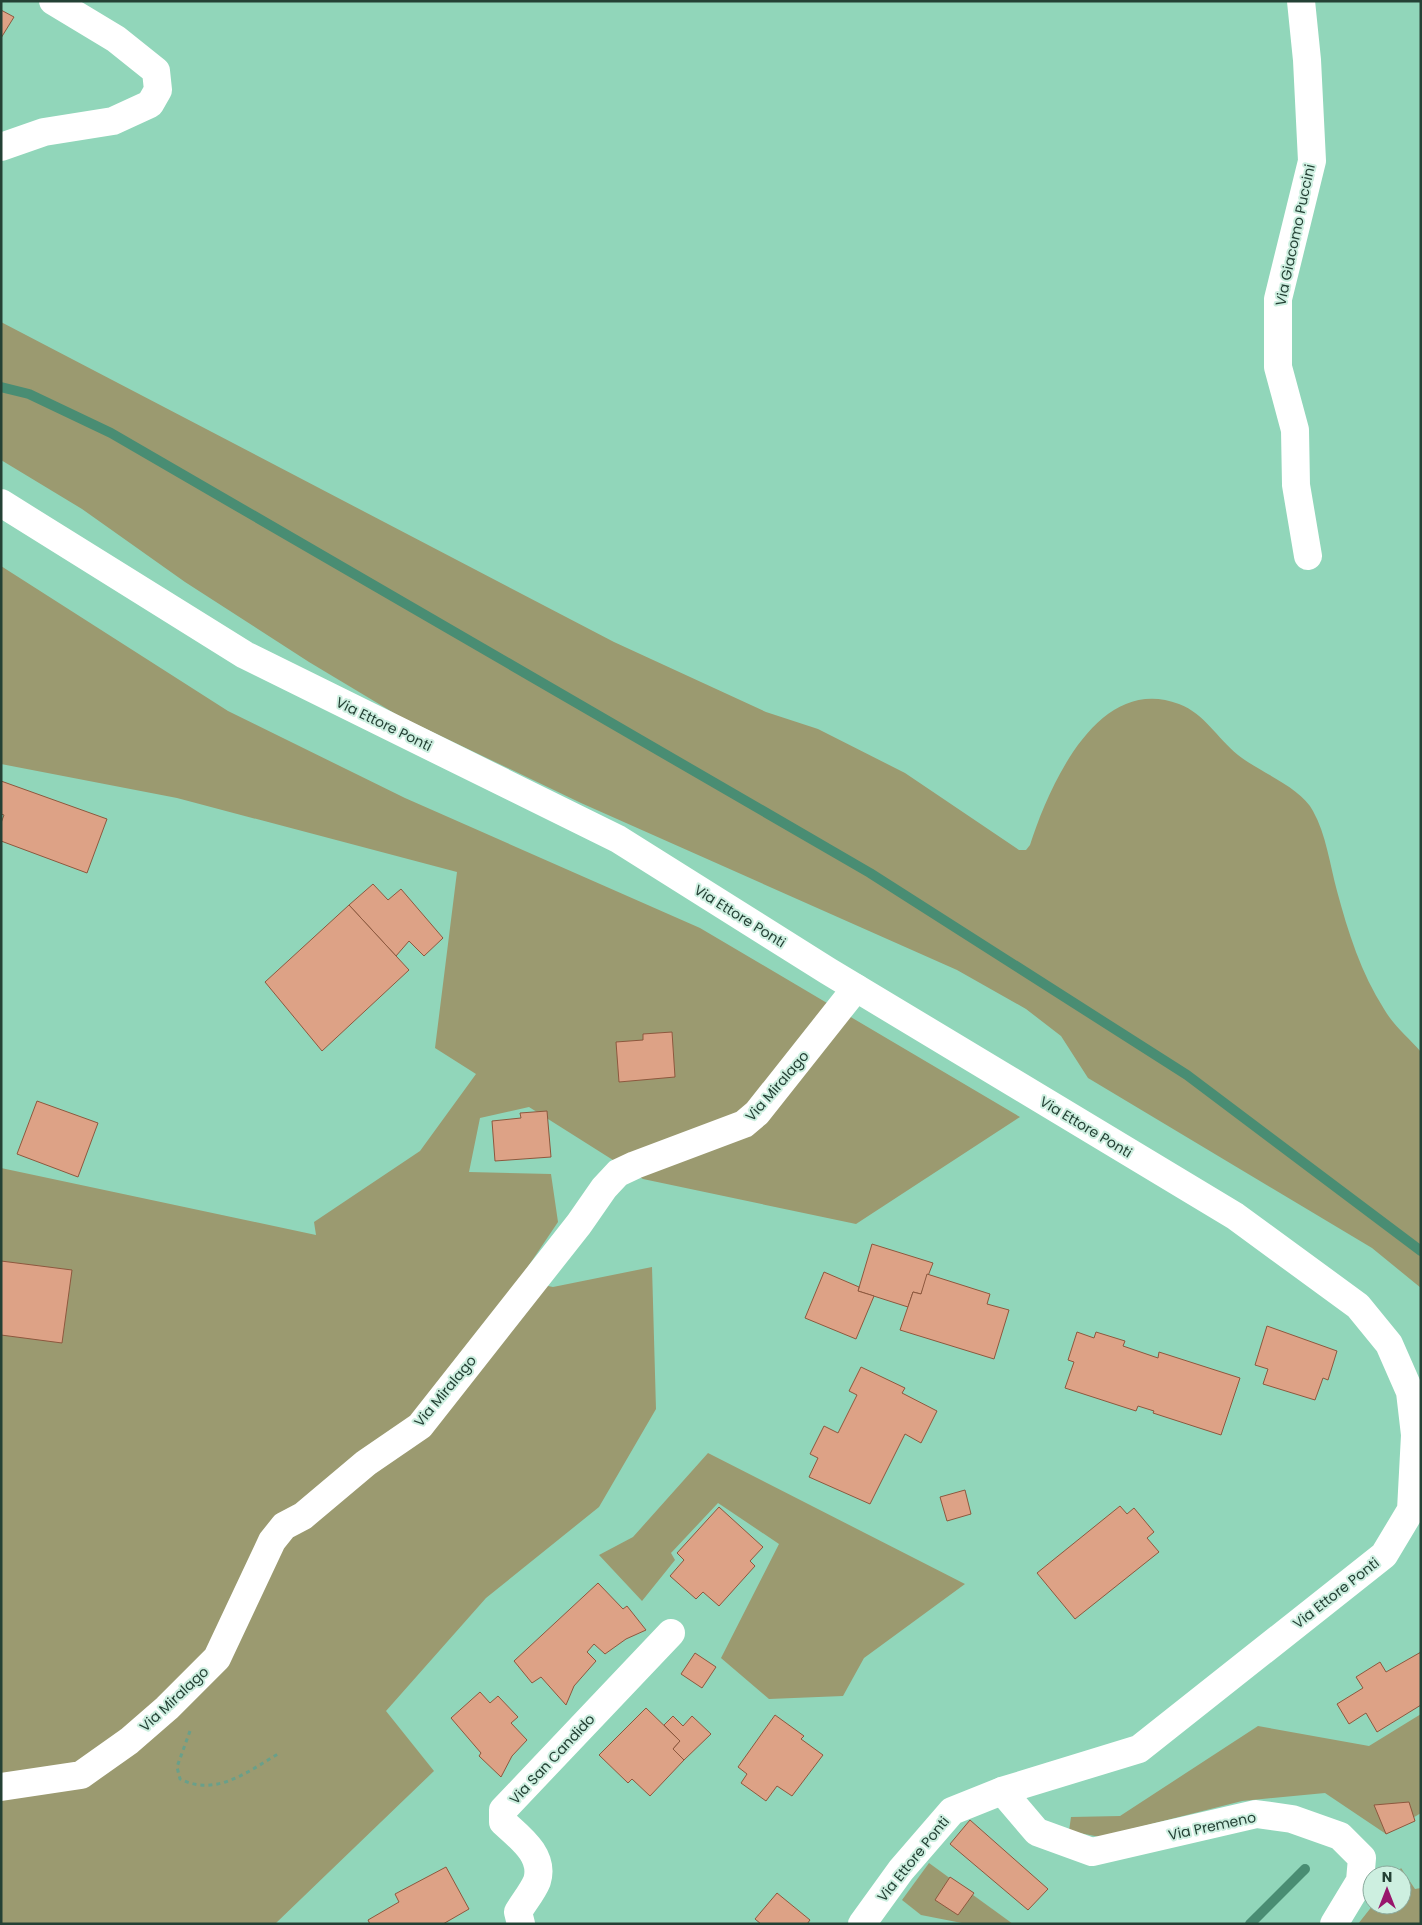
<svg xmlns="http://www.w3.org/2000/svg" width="1422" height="1925" font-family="Poppins,sans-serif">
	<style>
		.green { fill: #9b9a70 }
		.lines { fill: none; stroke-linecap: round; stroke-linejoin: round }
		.stream { stroke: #498d73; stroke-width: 10 }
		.building { fill: #dda286; stroke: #8d583e }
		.path { stroke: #69a08a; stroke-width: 3; stroke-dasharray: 4 4; stroke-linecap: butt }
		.minor { stroke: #fff; stroke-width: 28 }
		.tertiary { stroke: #fff; stroke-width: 28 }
		.labels { text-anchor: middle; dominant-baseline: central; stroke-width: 4; stroke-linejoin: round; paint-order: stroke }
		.street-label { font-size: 14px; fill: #244135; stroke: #cdefe0 }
	</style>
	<rect width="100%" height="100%" fill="#91d6ba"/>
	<g class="green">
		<path d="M1 322 614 642 766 712 818 729 905 773 1019 850H1026L1030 845C1049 786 1098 673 1179 704 1205 714 1217 738 1238 755 1259 772 1301 787 1313 811 1326 834 1330 865 1337 891 1348 932 1361 973 1384 1009 1393 1025 1409 1038 1421 1052V1288L1372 1248 1088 1078 1061 1036 1026 1009 957 970 581 803 399 716 309 662 185 582 82 509 1 460Z"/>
		<path d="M1 566 228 711 405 798 700 928 1020 1117 856 1224 643 1179 529 1107 480 1118 469 1172 551 1174 558 1222 519 1280 553 1287 652 1267 656 1409 599 1507 486 1598 386 1711 434 1771 275 1924H1V1168L316 1235 314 1222 420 1151 476 1074 435 1048 457 872 177 798 1 764Z"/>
		<path d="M708 1453 965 1584 864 1658 843 1696 769 1699 721 1658 779 1544 718 1503 671 1553 675 1560 642 1601 599 1555 633 1537Z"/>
		<path d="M1421 1714V1813L1386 1834 1325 1793 1242 1801 1100 1837 1069 1831 1071 1817 1120 1816 1258 1726 1369 1746Z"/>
		<path d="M929 1863 1013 1924H967L921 1915 902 1900Z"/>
		<path d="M1401 1868 1415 1889 1421 1888V1924H1358L1373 1905H1402V1875H1396Z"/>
	</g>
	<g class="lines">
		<g class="stream">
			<path d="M1 387 29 394 111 433 870 873 1187 1075 1421 1251"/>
			<path d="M1250 1924 1305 1869"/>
		</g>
	</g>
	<g class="building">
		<path d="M1 10 14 17 1 38Z"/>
		<path d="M1 781 107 819 87 873 1 841V823L4 815 1 814Z"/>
		<path d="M373 884 388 900 401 889 443 938 424 956 409 941 396 956 349 905Z"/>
		<path d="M349 905 409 970 322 1051 265 982Z"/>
		<path d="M672 1032 675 1077 619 1082 616 1042 643 1040V1034Z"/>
		<path d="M37 1101 98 1123 78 1177 17 1154Z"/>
		<path d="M547 1111 551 1157 495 1161 492 1121 521 1118 520 1113Z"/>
		<path d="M872 1244 933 1263 921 1294 913 1292 908 1307 858 1291Z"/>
		<path d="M1 1261 72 1270 62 1343 1 1335Z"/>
		<path d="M824 1272 859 1287 858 1291 874 1296 856 1339 805 1318Z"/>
		<path d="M927 1274 990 1294 987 1304 1009 1310 994 1359 900 1330 913 1292 921 1294Z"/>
		<path d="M1267 1326 1337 1351 1328 1380 1323 1378 1315 1400 1263 1384 1268 1369 1255 1365Z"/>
		<path d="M1077 1332 1094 1338 1096 1332 1125 1341 1123 1346 1158 1358 1159 1352 1240 1378 1221 1435 1153 1413 1154 1411 1138 1406 1136 1411 1065 1388 1074 1362 1068 1360Z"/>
		<path d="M861 1367 905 1388 902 1393 937 1411 921 1443 905 1434 870 1504 809 1477 818 1458 810 1454 824 1426 838 1433 857 1395 849 1391Z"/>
		<path d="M965 1490 971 1514 947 1521 940 1497Z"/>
		<path d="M1120 1506 1127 1514 1134 1508 1154 1532 1147 1538 1159 1552 1075 1619 1037 1573Z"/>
		<path d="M719 1507 763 1547 750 1561 755 1566 719 1606 703 1592 696 1599 670 1576 684 1560 677 1553Z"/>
		<path d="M598 1583 623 1609 627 1606 646 1630 626 1639 605 1654 594 1644 587 1652 596 1661 574 1686 566 1705 541 1677 532 1683 514 1661Z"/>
		<path d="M1421 1652V1705L1377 1732 1366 1713 1349 1724 1337 1704 1363 1688 1356 1677 1380 1662 1386 1672Z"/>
		<path d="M695 1653 716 1667 702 1688 681 1674Z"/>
		<path d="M480 1692 490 1703 498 1696 518 1717 511 1723 527 1740 512 1756 501 1777 479 1756 481 1753 451 1718Z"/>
		<path d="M646 1708 680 1741 673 1749 684 1760 650 1796 632 1779 628 1783 599 1755Z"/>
		<path d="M775 1715 804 1736 801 1739 823 1755 792 1796 777 1786 766 1801 741 1783 747 1774 738 1767Z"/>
		<path d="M673 1716 683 1726 692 1716 711 1734 684 1760 673 1749 680 1741 664 1725Z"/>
		<path d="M1409 1802 1415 1821 1386 1834 1374 1805Z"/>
		<path d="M970 1820 1048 1889 1028 1910 950 1844Z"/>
		<path d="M446 1867 469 1909 443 1924H370L368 1920 399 1902 395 1894Z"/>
		<path d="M950 1877 974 1893 958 1915 935 1900Z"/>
		<path d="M777 1893 810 1920 807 1924H761L755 1919Z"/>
	</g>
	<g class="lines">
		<path class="path" d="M190 1731 177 1767 180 1779C216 1797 247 1772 278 1754"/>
		<g class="minor">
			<path d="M1301 1 1307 60 1312 161 1278 299V367L1295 430 1296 485 1308 556"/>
			<path d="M1 1787 81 1775 129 1741 167 1708 217 1658 272 1541 284 1526 303 1516 366 1463 420 1426 579 1224 604 1188 618 1173 635 1165 744 1124 757 1113 856 988"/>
			<path d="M1002 1791 1037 1832 1092 1852 1256 1814 1292 1819 1340 1836 1362 1858 1360 1881 1334 1924"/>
			<path d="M521 1924 518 1912C524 1902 533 1891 537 1881 545 1855 519 1837 503 1822V1810L671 1633"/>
		</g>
		<g class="tertiary">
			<path d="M1 147 44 132 113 121 150 104 158 90 156 71 116 39 53 1"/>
			<path d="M1 503 245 655 618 839 828 971 1235 1216 1358 1306 1389 1344 1410 1392 1415 1435 1411 1510 1384 1555 1139 1749 1002 1791 952 1811 901 1870 862 1924"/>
		</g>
	</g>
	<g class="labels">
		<g class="street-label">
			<text transform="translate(1295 235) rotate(-78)">Via Giacomo Puccini</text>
			<text transform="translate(384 724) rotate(26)">Via Ettore Ponti</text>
			<text transform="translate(740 916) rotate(32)">Via Ettore Ponti</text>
			<text transform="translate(777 1086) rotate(-49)">Via Miralago</text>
			<text transform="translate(1086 1127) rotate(31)">Via Ettore Ponti</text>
			<text transform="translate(445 1391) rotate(-50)">Via Miralago</text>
			<text transform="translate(1336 1593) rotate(-38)">Via Ettore Ponti</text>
			<text transform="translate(174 1699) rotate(-43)">Via Miralago</text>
			<text transform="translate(552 1759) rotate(-47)">Via San Candido</text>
			<text transform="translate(1212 1826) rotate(-12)">Via Premeno</text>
			<text transform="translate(913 1859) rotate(-51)">Via Ettore Ponti</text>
		</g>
	</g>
	<rect width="1422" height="1925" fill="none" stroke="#244135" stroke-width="5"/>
	<g transform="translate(1387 1890)"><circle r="24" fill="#cdefe0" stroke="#89a99c"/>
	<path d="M0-4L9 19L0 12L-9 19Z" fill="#98166c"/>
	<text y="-8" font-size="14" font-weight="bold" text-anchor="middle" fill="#244135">N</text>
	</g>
</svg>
